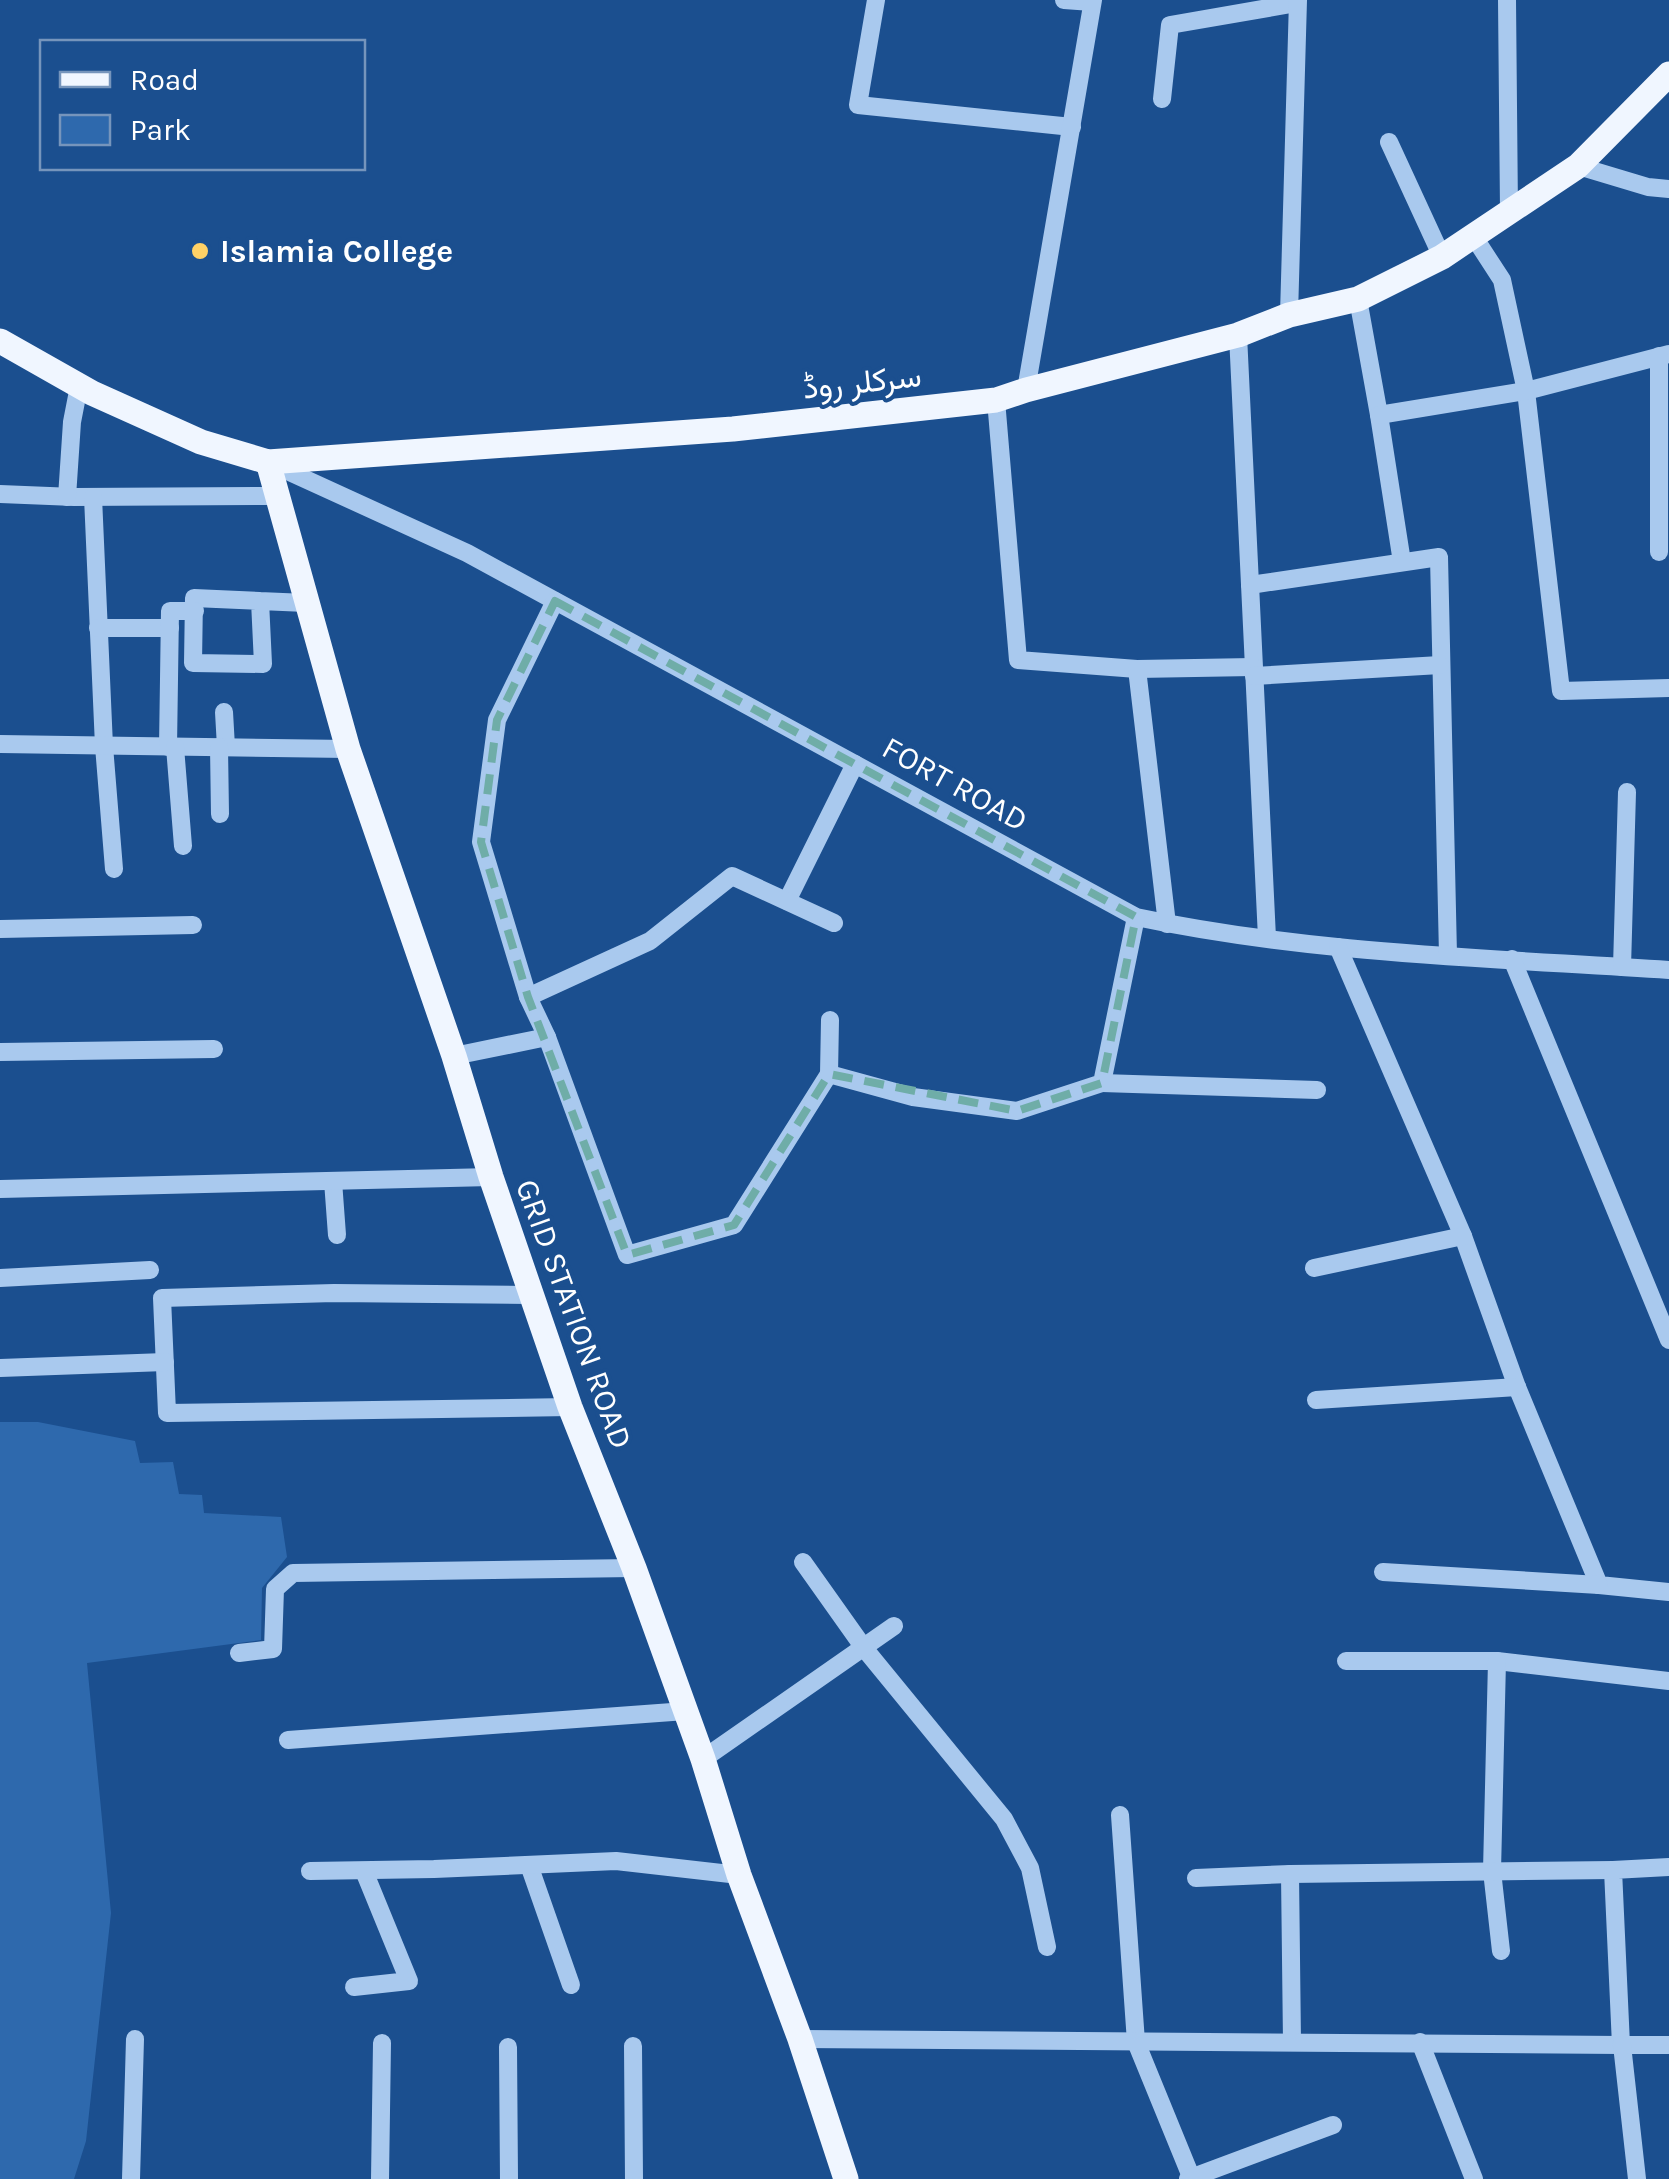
<svg xmlns="http://www.w3.org/2000/svg" width="1669" height="2179" font-family="Karla,Vazirmatn,sans-serif">
	<style>
		.green { fill: #2e69ad }
		.lines { fill: none; stroke-linecap: round; stroke-linejoin: round }
		.minor { stroke: #a9c9ee; stroke-width: 18 }
		.major { stroke: #f0f6ff; stroke-width: 25 }
		.marked { fill: none; stroke: #6fada8; stroke-width: 8; stroke-dasharray: 20 12; stroke-linejoin: round }
		.poi-dot { fill: #ffd166; stroke: #1b4f8f; stroke-width: 4 }
		.labels { text-anchor: middle; dominant-baseline: central; stroke-width: 8; stroke-linejoin: round; paint-order: stroke }
		.poi-label { font-size: 32px; font-weight: bold; fill: #fff; stroke: #1b4f8f; text-anchor: start }
		.street-label { font-size: 32px; fill: #fff; stroke: #1b4f8f }
	</style>
	<rect width="100%" height="100%" fill="#1b4f8f"/>
	<path class="green" d="M0 1422H38L135 1441 140 1463 173 1462 179 1494 202 1495 204 1513 281 1517 287 1557 262 1588 261 1640 87 1663 111 1913 86 2141 74 2179H0Z"/>
	<g class="lines">
		<g class="minor">
			<path d="M876 0 858 105 1072 127"/>
			<path d="M1064 0 1092 2"/>
			<path d="M1507 0 1509 211"/>
			<path d="M1162 99 1170 25 1297 3"/>
			<path d="M1389 142 1442 257"/>
			<path d="M1578 166 1648 187 1669 189"/>
			<path d="M1474 237 1502 280 1526 391 1561 691 1669 688"/>
			<path d="M1358 299 1379 415 1402 562"/>
			<path d="M1289 315 1298 0"/>
			<path d="M1238 335 1267 938"/>
			<path d="M1026 390 1093 0"/>
			<path d="M996 400 1018 660 1137 669 1253 667"/>
			<path d="M1379 415 1526 391 1669 354"/>
			<path d="M270 463 467 553 1136 917C1311 954 1491 958 1669 970"/>
			<path d="M0 494 74 497 276 496"/>
			<path d="M67 497 72 422 79 386"/>
			<path d="M93 497 104 746 114 869"/>
			<path d="M1659 552V356"/>
			<path d="M1250 585 1439 557 1448 955"/>
			<path d="M260 601 263 664 193 663 194 598 306 603"/>
			<path d="M98 628H170"/>
			<path d="M1137 669 1167 924"/>
			<path d="M1254 676 1440 665"/>
			<path d="M224 712 226 747"/>
			<path d="M0 744 348 749"/>
			<path d="M168 747 170 611H195"/>
			<path d="M175 747 183 846"/>
			<path d="M219 747 220 814"/>
			<path d="M787 901 855 764"/>
			<path d="M0 929 193 925"/>
			<path d="M1338 947 1463 1236 1517 1387 1599 1585 1669 1592"/>
			<path d="M1512 959 1669 1340"/>
			<path d="M1622 967 1627 792"/>
			<path d="M528 997 481 842 497 720 555 601"/>
			<path d="M547 1037 528 997 650 941 732 876 834 923"/>
			<path d="M0 1052 214 1049"/>
			<path d="M454 1056 547 1037 627 1255 734 1225 829 1074 830 1020"/>
			<path d="M829 1074 913 1097 1017 1111 1102 1083 1136 917"/>
			<path d="M1102 1083 1317 1090"/>
			<path d="M333 1181 337 1235"/>
			<path d="M0 1189 491 1177"/>
			<path d="M1314 1268 1463 1236"/>
			<path d="M0 1278 150 1270"/>
			<path d="M530 1295 334 1293 162 1298 167 1413 570 1407"/>
			<path d="M0 1368 165 1362"/>
			<path d="M1316 1400 1517 1387"/>
			<path d="M803 1562 864 1648 1004 1819 1030 1868 1047 1947"/>
			<path d="M1383 1572 1599 1585"/>
			<path d="M239 1653 273 1649 275 1589 293 1573 634 1568"/>
			<path d="M1346 1661H1497L1669 1681"/>
			<path d="M1497 1661 1492 1871 1501 1951"/>
			<path d="M288 1740 686 1711"/>
			<path d="M703 1759 894 1626"/>
			<path d="M1120 1815 1136 2042 1192 2179"/>
			<path d="M529 1865 571 1985"/>
			<path d="M310 1871 434 1869 616 1861 739 1875"/>
			<path d="M1290 1874 1292 2042"/>
			<path d="M1196 1878 1290 1874 1613 1870"/>
			<path d="M354 1987 409 1981 364 1871"/>
			<path d="M800 2039 1621 2045 1613 1870 1669 1867"/>
			<path d="M1420 2042 1474 2179"/>
			<path d="M1621 2045H1669"/>
			<path d="M1622 2045 1637 2179"/>
			<path d="M633 2046 634 2179"/>
			<path d="M508 2047 509 2179"/>
			<path d="M131 2179 135 2039"/>
			<path d="M380 2179 382 2043"/>
			<path d="M1188 2179 1333 2125"/>
		</g>
		<g class="major">
			<path d="M0 341 92 393 201 442 268 462 733 429 996 400 1026 390 1238 335 1289 315 1358 299 1442 257 1578 166 1669 74"/>
			<path d="M268 462 348 749 454 1056 491 1177 570 1407 634 1568 703 1759 739 1875 800 2039 846 2179"/>
		</g>
	</g>
	<path class="marked" d="M555 601 1136 917 1102 1083 1017 1111 829 1074 734 1225 627 1255 528 997 481 842 497 720Z"/>
	<circle class="poi-dot" cx="200" cy="251" r="10"/>
	<g class="labels">
		<g class="poi-label">
			<text x="220" y="251">Islamia College</text>
		</g>
		<g class="street-label">
			<text transform="translate(862 382) rotate(-6)">سرکلر روڈ</text>
			<text transform="translate(955 784) rotate(29)">FORT ROAD</text>
			<text transform="translate(574 1314) rotate(70)">GRID STATION ROAD</text>
		</g>
	</g>
	<rect x="40" y="40" width="325" height="130" fill="#1b4f8f" stroke="#7695bc" stroke-width="2.5"/>
	<rect x="60" y="72" width="50" height="15" fill="#f0f6ff" stroke="#7695bc" stroke-width="2.5"/>
	<text x="130" y="90" font-size="30" fill="#ffffff">Road</text>
	<rect x="60" y="115" width="50" height="30" fill="#2e69ad" stroke="#7695bc" stroke-width="2.5"/>
	<text x="130" y="140" font-size="30" fill="#ffffff">Park</text>
</svg>
